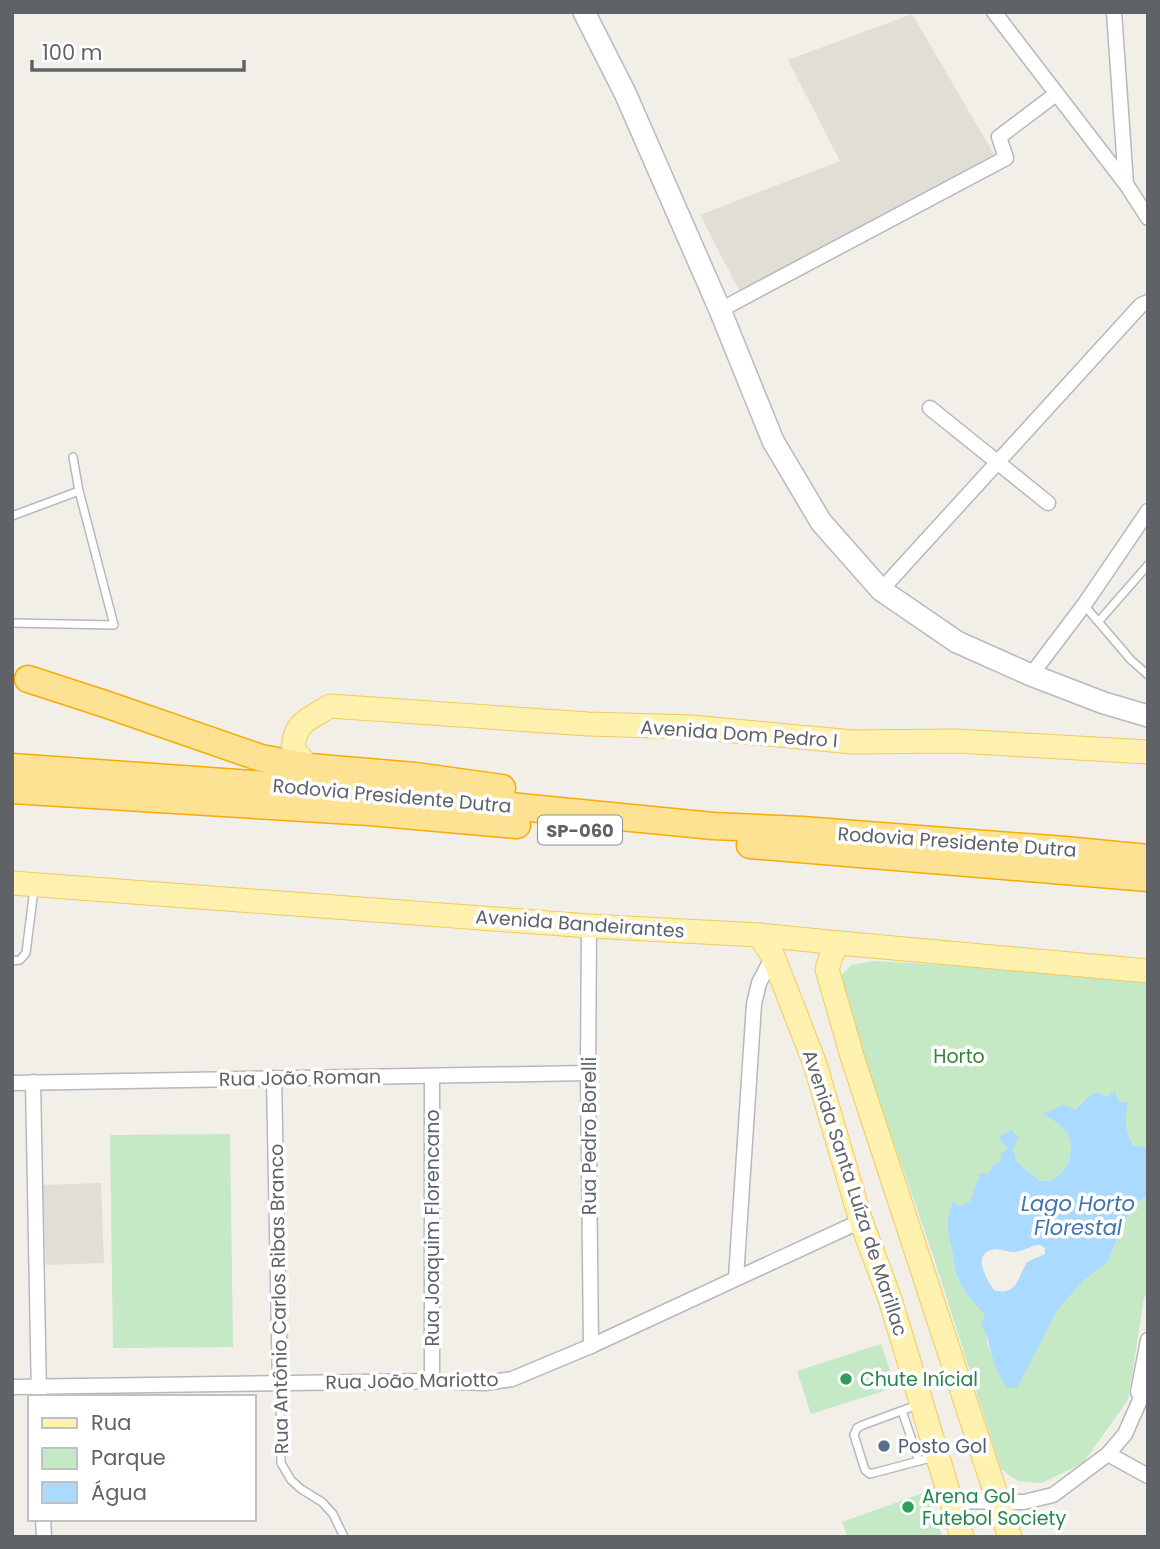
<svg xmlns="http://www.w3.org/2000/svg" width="1160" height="1549" font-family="Poppins,sans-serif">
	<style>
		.education { fill: #e1ded6 }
		.green { fill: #c5e8c5 }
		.water { fill: #aadaff; fill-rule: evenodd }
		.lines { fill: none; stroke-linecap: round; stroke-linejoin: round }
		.service-casing { stroke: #b5b8bc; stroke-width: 10 }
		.minor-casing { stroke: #b5b8bc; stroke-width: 17 }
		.secondary-casing { stroke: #b6babf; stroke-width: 24 }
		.primary-casing { stroke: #f2c960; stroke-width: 25 }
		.motorway-casing { stroke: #f9ab00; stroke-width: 29 }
		.service { stroke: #fff; stroke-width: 7 }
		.minor { stroke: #fff; stroke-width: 14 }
		.secondary { stroke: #fff; stroke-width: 21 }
		.primary { stroke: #fff2af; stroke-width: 23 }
		.motorway { stroke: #fde293; stroke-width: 26 }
		.leisure-dot { fill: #2e9e5b; stroke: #fff; stroke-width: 2.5 }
		.service-dot { fill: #5c6f8a; stroke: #fff; stroke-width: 2.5 }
		.labels { text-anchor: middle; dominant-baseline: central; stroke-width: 7; stroke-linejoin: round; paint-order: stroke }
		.shield { fill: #fff; stroke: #8f9295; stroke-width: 2 }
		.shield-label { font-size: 18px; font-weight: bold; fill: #5f6368 }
		.street-label { font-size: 19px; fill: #5f6368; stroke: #fff }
		.park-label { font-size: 19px; fill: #348238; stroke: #fff }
		.leisure-label { font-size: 19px; fill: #27864d; stroke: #fff; text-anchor: start }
		.service-label { font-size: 19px; fill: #4e5e75; stroke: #fff; text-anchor: start }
		.water-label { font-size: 21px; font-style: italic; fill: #4174aa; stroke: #fff }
	</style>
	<rect width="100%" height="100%" fill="#f1efe8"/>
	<g class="education">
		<path d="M912 14 995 156 740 292 700 215 840 161 788 60Z"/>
		<path d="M101 1183 104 1263 46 1265 42 1185Z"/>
	</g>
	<g class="green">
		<path d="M876 961 1148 977V1148L1135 1147 1127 1134 1119 1103 1107 1097 1087 1098 1074 1109 1044 1115C1052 1119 1061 1123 1067 1132 1075 1144 1071 1163 1061 1174 1056 1180 1048 1181 1040 1181L1017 1162 1013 1150 1007 1148 1003 1160 989 1173H980L971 1202 960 1206 953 1201C945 1222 947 1230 952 1251 954 1258 954 1266 956 1273 961 1288 974 1305 985 1315L987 1342 996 1368 1007 1388H1016L1056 1312 1083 1281 1108 1262 1123 1224 1135 1204 1148 1195V1292L1144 1298 1128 1400 1083 1463 1042 1483 1018 1481 1001 1469 933 1255 843 997 841 976 851 965Z"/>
		<path d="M230 1134 233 1347 113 1348 110 1135Z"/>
		<path d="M881 1344 896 1387 811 1414 797 1371Z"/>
		<path d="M926 1492 942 1536 847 1537 842 1522Z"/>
	</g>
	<path class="water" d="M1115 1091 1119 1102H1128C1124 1120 1125 1131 1134 1146L1148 1148V1195L1135 1204 1123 1224 1108 1262 1083 1281 1056 1312 1017 1388H1007C1003 1381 999 1375 996 1368 990 1355 990 1336 981 1325L985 1315C974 1305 961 1288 956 1273 954 1266 954 1258 952 1250 947 1230 945 1221 953 1201L960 1206 970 1202 980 1173H989L993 1166 1002 1160 1000 1155 1007 1148 999 1137 1012 1130 1018 1137 1013 1150 1017 1162 1040 1181C1046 1181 1051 1181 1057 1177 1070 1169 1076 1144 1066 1131 1060 1123 1051 1119 1043 1114L1062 1105 1075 1109 1087 1098 1097 1092 1107 1097ZM1035 1245H1040L1045 1248V1254L1027 1262C1018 1277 1017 1297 994 1290 986 1278 970 1252 996 1249 1001 1249 1007 1252 1013 1252 1020 1252 1028 1248 1035 1245Z"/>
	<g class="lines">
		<defs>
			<g id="service">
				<path d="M12 516 79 491"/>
				<path d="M1084 605 1131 660 1148 675"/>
				<path d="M1099 621 1148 565"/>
				<path d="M12 623 114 625 79 491 73 457"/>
				<path d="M12 961 20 960 26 953 34 889"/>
				<path d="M280 1383 281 1463 291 1480 301 1489 322 1502 333 1514 344 1537"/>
				<path d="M917 1405 863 1425 857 1428 854 1435 865 1470 870 1474 934 1457"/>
				<path d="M902 1411 919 1461"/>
			</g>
			<g id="minor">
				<path d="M994 12 1126 184 1148 218"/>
				<path d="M1114 12 1126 184"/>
				<path d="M720 310 1006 158 999 137 1056 94"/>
				<path d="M930 408 1048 503"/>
				<path d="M881 590 1141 305 1148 302"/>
				<path d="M1031 675 1084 605 1148 511"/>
				<path d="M589 926 588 1073 591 1346"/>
				<path d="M432 1076V1381"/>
				<path d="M274 1078 280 1382"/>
				<path d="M33 1082 39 1397"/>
				<path d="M12 1083 588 1073"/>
				<path d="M736 1278 754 1004 759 983 773 956"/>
				<path d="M12 1387 432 1381 485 1383 512 1379 591 1346 861 1221"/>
				<path d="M1138 1392 1148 1340"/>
				<path d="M1108 1454 1148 1476"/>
				<path d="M951 1501 1024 1502 1053 1495 1108 1454 1125 1434 1148 1382"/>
				<path d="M43 1519 44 1537"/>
			</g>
			<path id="secondary" d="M584 12 625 93 720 310 773 441 821 522 881 590 957 642 1031 675 1104 703 1148 716"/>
			<g id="primary">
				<path d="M309 767 293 750C294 722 308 720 330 706L588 724 692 727 853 742 957 741 1148 752"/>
				<path d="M12 883 589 926 759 935 839 943 1148 971"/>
				<path d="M759 935 773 956 815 1064 861 1221 890 1299 962 1537"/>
				<path d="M839 943 832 954 827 969 852 1056 1010 1537"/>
			</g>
			<g id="motorway">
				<path d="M28 679 105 704 261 758 309 767 415 776 502 788"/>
				<path d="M12 767 367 792 713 826 802 830 1065 850 1148 858"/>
				<path d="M12 790 370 812 517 825"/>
				<path d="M750 845 1148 878"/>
			</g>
		</defs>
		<use href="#service" class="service-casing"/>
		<use href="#minor" class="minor-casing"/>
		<use href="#secondary" class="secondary-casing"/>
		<use href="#primary" class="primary-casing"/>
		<use href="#motorway" class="motorway-casing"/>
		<use href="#service" class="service"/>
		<use href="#minor" class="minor"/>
		<use href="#secondary" class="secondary"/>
		<use href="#primary" class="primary"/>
		<use href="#motorway" class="motorway"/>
	</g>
	<g class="leisure-dot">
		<circle cx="846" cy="1379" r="7"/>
		<circle cx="908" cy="1507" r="7"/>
	</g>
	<circle class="service-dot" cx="884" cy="1446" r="7"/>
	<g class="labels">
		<rect class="shield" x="538" y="815.5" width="84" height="29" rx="5"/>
		<g class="shield-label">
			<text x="580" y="830">SP-060</text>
		</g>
		<g class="street-label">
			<text transform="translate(739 734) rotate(4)">Avenida Dom Pedro I</text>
			<text transform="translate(392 796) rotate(5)">Rodovia Presidente Dutra</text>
			<text transform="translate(957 842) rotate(4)">Rodovia Presidente Dutra</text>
			<text transform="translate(580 924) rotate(4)">Avenida Bandeirantes</text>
			<text transform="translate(300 1078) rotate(-1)">Rua João Roman</text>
			<text transform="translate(589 1136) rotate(-90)">Rua Pedro Borelli</text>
			<text transform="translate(855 1193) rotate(72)">Avenida Santa Luíza de Marillac</text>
			<text transform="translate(432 1228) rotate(-90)">Rua Joaquim Florencano</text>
			<text transform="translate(279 1299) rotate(-91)">Rua Antônio Carlos Ribas Branco</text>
			<text transform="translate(412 1381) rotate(-1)">Rua João Mariotto</text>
		</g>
		<g class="park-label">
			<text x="959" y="1056">Horto</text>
		</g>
		<g class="leisure-label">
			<text x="860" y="1379">Chute Inícial</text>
			<text x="922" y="1496">Arena Gol<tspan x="922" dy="22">Futebol Society</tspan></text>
		</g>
		<g class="service-label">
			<text x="898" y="1446">Posto Gol</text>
		</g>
		<g class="water-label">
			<text x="1078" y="1203">Lago Horto<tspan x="1078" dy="24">Florestal</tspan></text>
		</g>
	</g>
	<rect width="1160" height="1549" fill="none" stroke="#5f6368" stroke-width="28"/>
	<rect x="28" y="1395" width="228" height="126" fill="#ffffff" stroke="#bfc1c3" stroke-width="2"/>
	<rect x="42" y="1418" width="35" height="10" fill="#fff2af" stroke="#bfc1c3" stroke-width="2"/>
	<text x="91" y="1430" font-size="21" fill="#5f6368">Rua</text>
	<rect x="42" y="1448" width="35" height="21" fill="#c5e8c5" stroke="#bfc1c3" stroke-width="2"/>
	<text x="91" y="1465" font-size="21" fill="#5f6368">Parque</text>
	<rect x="42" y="1482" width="35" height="21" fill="#aadaff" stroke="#bfc1c3" stroke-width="2"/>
	<text x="91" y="1500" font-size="21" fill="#5f6368">Água</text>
	<path d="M32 60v10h212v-10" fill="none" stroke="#5f6368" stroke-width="3.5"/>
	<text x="42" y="60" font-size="21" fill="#5f6368" stroke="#ffffff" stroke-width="5" paint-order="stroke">100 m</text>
</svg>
